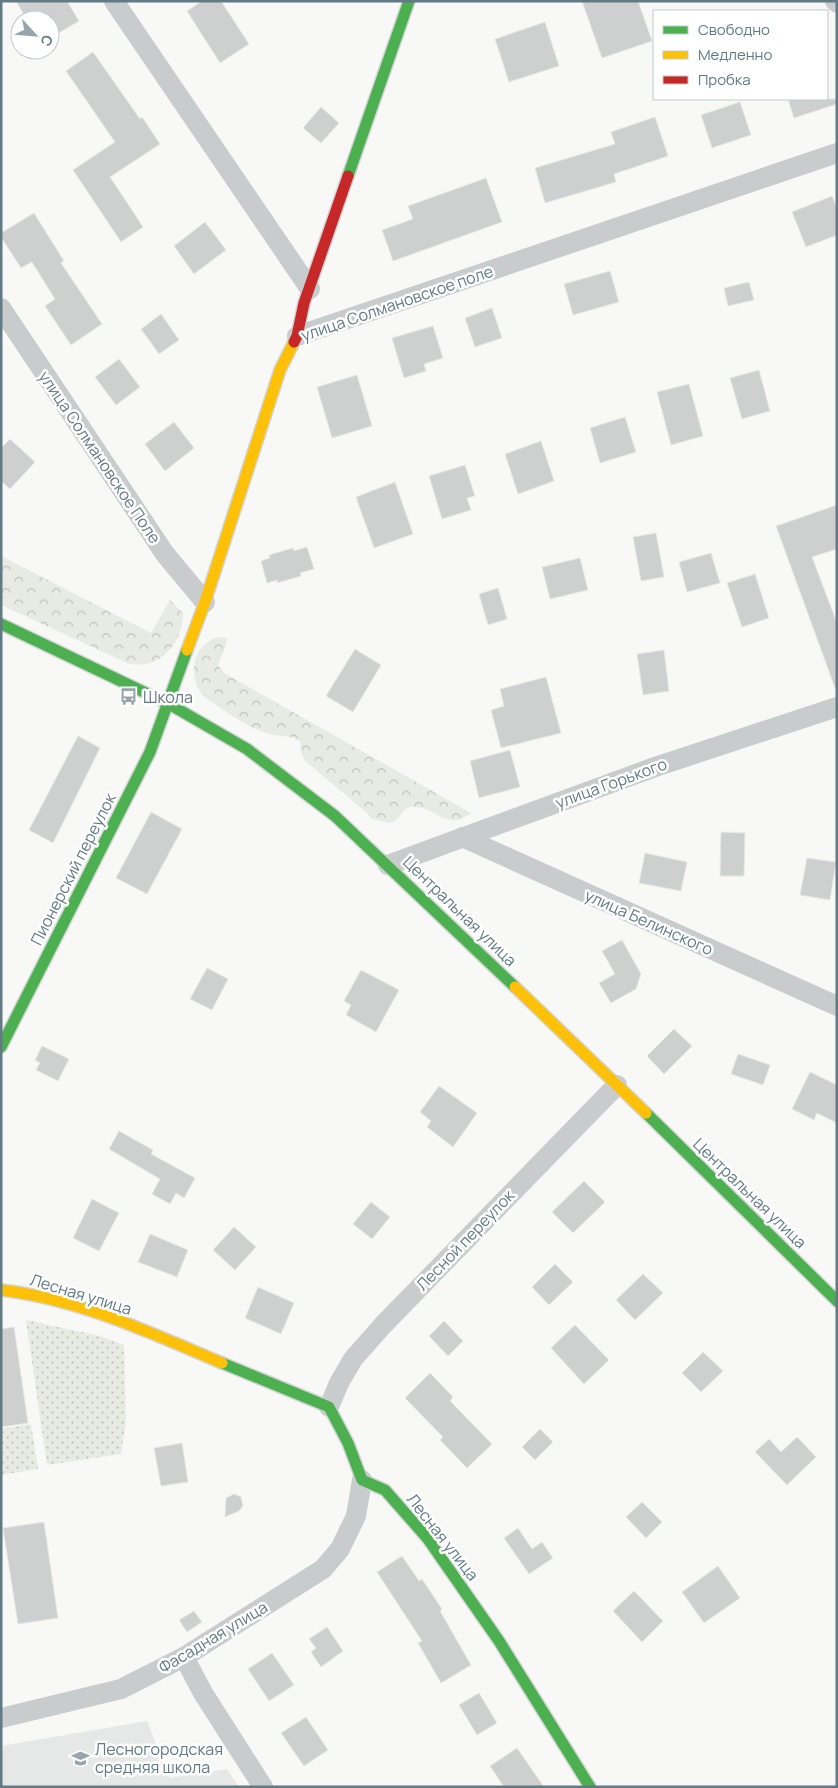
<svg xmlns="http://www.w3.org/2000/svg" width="838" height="1788" font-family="Manrope,sans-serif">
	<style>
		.built { fill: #e6e8e8 }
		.grass { fill: url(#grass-dots) }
		.forest { fill: url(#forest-crowns) }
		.building { fill: #ced0d0; stroke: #e7e7e6 }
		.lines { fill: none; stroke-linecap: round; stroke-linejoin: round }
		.fast-casing { stroke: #d3d5d5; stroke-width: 14 }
		.slow-casing { stroke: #d3d5d5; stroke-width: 14 }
		.jam-casing { stroke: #d3d5d5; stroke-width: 14 }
		.street { stroke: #c9cccc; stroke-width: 20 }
		.fast { stroke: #4caf50; stroke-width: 11 }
		.slow { stroke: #ffc107; stroke-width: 11 }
		.jam { stroke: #c62828; stroke-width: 11 }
		.labels { text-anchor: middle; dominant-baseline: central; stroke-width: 5; stroke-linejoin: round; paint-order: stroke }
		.street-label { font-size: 16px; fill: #617a83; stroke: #fff }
		.poi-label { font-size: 16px; fill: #617a83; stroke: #fff; text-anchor: start }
	</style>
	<defs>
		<pattern id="grass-dots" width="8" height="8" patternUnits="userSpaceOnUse" patternTransform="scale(1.25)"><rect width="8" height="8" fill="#e8eae4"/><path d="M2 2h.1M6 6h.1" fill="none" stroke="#bfc3be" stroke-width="1.8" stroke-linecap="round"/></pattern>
		<pattern id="forest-crowns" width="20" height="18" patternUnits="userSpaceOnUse" patternTransform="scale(1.25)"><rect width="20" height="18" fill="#e8eae4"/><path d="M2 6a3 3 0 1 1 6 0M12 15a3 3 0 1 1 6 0" fill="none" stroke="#bfc3be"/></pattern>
	</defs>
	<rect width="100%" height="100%" fill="#f8f8f7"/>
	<path class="built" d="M147 1721 170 1778 227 1769 239 1787H1V1746Z"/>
	<g class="grass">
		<path d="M26 1320 100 1336 124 1345 126 1422 121 1454 47 1465Z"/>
		<path d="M31 1424 38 1469 1 1475V1429Z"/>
	</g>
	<g class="forest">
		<path d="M1 556 151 633 170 600 183 613C183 643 159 672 127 663L1 605Z"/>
		<path d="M217 637 227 638 225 648 218 665 224 673 471 813C447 833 436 805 411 807 403 808 402 815 397 819 395 821 392 822 389 823L372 819 366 812 305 761 301 752 300 741C288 734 276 737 263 732 241 724 222 708 203 696 187 675 192 647 217 637Z"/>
	</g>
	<g class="building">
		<path d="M16 1H67L79 21 50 38V20H27Z"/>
		<path d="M202 1H221L249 44 220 63 187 11Z"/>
		<path d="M582 1H638L652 41 602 58Z"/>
		<path d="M545 22 559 66 509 82 495 39Z"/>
		<path d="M93 52 140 119 142 117 160 144 110 177 143 227 121 242 73 170 115 142 66 71Z"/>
		<path d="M788 99H837V104L794 118Z"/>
		<path d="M740 102 751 135 712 148 701 115Z"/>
		<path d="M321 107 339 123 321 143 303 128Z"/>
		<path d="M655 117 668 156 614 174 616 182 545 203 535 168 615 144 611 132Z"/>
		<path d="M486 178 502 222 393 261 382 230 413 219 408 206Z"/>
		<path d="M832 196 837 208V235L806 247 792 212Z"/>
		<path d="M34 213 64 261 61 263 102 324 71 345 45 306 55 299 32 262 21 268 1 237V233Z"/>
		<path d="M205 222 226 250 194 274 174 246Z"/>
		<path d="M610 271 619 302 573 315 564 284Z"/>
		<path d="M749 282 754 300 728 306 724 288Z"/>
		<path d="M492 308 502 338 475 347 465 318Z"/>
		<path d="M161 314 179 340 159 354 141 329Z"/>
		<path d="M433 326 443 358 424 364 426 371 404 378 392 338Z"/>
		<path d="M119 359 140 387 116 405 95 377Z"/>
		<path d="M759 370 770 411 742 419 730 378Z"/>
		<path d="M357 375 372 426 332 438 317 387Z"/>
		<path d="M689 384 703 436 671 445 657 392Z"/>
		<path d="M625 417 636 452 600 463 590 428Z"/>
		<path d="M174 422 194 448 165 471 145 444Z"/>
		<path d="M10 439 35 462 10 489 1 481V448Z"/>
		<path d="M541 441 554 481 518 494 505 454Z"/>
		<path d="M465 465 475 496 467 498 471 510 442 519 429 476Z"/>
		<path d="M395 482 413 534 374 548 356 497Z"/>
		<path d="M837 505V549L812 557 837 623V688H835L776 526Z"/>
		<path d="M656 533 664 577 641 581 633 537Z"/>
		<path d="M307 547 314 569 300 573 301 576 277 583V580L267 583 261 561 270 558 269 555 293 548 294 551Z"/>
		<path d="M711 553 720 583 687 592 679 562Z"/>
		<path d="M580 558 588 590 550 599 542 567Z"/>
		<path d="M755 574 769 618 742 627 727 583Z"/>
		<path d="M498 588 507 619 488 625 479 594Z"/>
		<path d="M355 649 381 665 353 712 326 696Z"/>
		<path d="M664 650 669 691 643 695 637 654Z"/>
		<path d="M546 677 561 733 501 748 491 710 504 706 500 689Z"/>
		<path d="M78 736 100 748 53 843 29 830Z"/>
		<path d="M510 750 520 787 479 798 470 761Z"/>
		<path d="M151 812 182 829 147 894 116 878Z"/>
		<path d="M721 832 745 833 744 876H720Z"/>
		<path d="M645 853 687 862 681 891 639 883Z"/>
		<path d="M807 858 836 862 830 900 800 895Z"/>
		<path d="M622 940 641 974 636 989 611 1003 599 983 615 974 602 951Z"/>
		<path d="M207 968 228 979 212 1010 190 999Z"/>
		<path d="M361 970 399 990 376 1032 346 1015 351 1005 344 1001Z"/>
		<path d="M674 1029 692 1046 664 1074 647 1056Z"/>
		<path d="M42 1046 69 1059 58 1081 36 1070 40 1063 35 1060Z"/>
		<path d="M738 1054 770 1065 763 1085 731 1074Z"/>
		<path d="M810 1072 837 1085V1123L817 1113 814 1120 792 1109Z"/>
		<path d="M439 1086 477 1113 453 1147 427 1127 431 1121 420 1112Z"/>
		<path d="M119 1131 153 1150 151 1154 195 1178 184 1198 176 1193 170 1204 152 1194 160 1179 109 1149Z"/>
		<path d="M584 1181 605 1202 573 1233 552 1212Z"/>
		<path d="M92 1199 119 1213 99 1251 73 1238Z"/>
		<path d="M371 1202 390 1217 372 1239 353 1224Z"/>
		<path d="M234 1227 256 1247 235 1270 213 1250Z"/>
		<path d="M150 1234 188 1250 177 1277 138 1262Z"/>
		<path d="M555 1264 573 1282 549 1305 532 1287Z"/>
		<path d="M643 1274 663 1293 635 1320 616 1300Z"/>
		<path d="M258 1287 294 1303 281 1334 245 1318Z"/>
		<path d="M444 1321 463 1341 448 1356 429 1336Z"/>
		<path d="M575 1325 609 1360 584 1384 551 1348Z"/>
		<path d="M14 1327 28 1423 1 1427V1329Z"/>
		<path d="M703 1352 723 1371 701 1392 682 1373Z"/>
		<path d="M430 1373 453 1397 450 1401 492 1444 467 1468 440 1440 443 1437 405 1398Z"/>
		<path d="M540 1429 553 1442 535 1460 522 1447Z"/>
		<path d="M797 1437 816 1457 787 1485 755 1452 769 1439 781 1452Z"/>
		<path d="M182 1443 188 1482 161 1486 154 1448Z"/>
		<path d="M234 1494 241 1497 243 1506 239 1511 225 1517 226 1498Z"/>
		<path d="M642 1502 662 1522 646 1538 626 1517Z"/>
		<path d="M44 1522 58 1618 18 1624 3 1528Z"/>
		<path d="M518 1528 532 1549 542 1542 553 1558 529 1574 504 1538Z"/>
		<path d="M402 1556 419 1581 422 1579 442 1609 440 1611 471 1665 441 1683 418 1643 422 1641 377 1572Z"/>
		<path d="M718 1566 740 1598 704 1623 682 1592Z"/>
		<path d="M634 1591 663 1621 642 1642 613 1611Z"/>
		<path d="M194 1611 202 1622 187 1632 179 1620Z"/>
		<path d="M327 1627 343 1651 321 1667 311 1652 316 1648 309 1639Z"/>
		<path d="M272 1653 294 1685 269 1701 248 1669Z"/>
		<path d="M479 1693 497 1723 477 1735 459 1705Z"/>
		<path d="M306 1717 328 1750 304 1766 281 1733Z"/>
		<path d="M517 1748 544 1787H504L490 1766Z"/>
	</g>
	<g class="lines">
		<defs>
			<g id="fast">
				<path d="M348 176 409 1"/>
				<path d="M1 624 169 704 247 749 335 816 515 987"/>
				<path d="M1 1047 150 752 187 650"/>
				<path d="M646 1113 837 1301"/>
				<path d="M222 1363 329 1407 348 1443 362 1480 385 1490 428 1539 499 1641 590 1787"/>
			</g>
			<g id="slow">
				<path d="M187 650 205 602 280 370 294 342"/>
				<path d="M515 987 646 1113"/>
				<path d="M1 1290C79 1299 151 1333 222 1363"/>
			</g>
			<path id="jam" d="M294 342 297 336 304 303 348 176"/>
		</defs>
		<use href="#fast" class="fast-casing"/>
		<use href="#slow" class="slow-casing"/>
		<use href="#jam" class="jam-casing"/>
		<g class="street">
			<path d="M114 1 310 289"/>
			<path d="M835 1 837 3"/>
			<path d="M1 308 165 554 205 602"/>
			<path d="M297 336 837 153"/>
			<path d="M462 837 837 1006"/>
			<path d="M388 865 655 767 837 707"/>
			<path d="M329 1407 339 1383 353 1359 383 1325 617 1085"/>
			<path d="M184 1657 203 1693 263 1787"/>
			<path d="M1 1718 121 1689 184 1657 323 1569 340 1549 356 1516 362 1480"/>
		</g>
		<use href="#fast" class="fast"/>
		<use href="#slow" class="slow"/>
		<use href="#jam" class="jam"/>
	</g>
	<defs>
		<symbol id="bus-bare" viewBox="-9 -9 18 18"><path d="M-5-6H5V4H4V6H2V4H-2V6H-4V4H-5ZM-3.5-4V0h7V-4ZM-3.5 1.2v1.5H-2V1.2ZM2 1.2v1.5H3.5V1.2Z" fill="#96a6ac" stroke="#fff" stroke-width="2.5" paint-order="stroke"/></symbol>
		<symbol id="school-bare" viewBox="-9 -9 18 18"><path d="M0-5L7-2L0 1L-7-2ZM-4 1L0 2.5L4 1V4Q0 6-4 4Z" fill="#96a6ac" stroke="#fff" stroke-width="2.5" paint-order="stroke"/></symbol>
	</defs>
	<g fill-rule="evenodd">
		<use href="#bus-bare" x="116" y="684" width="25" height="25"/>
		<use href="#school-bare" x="68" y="1746" width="25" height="25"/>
	</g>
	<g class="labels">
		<g class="street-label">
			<text transform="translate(397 303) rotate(-19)">улица Солмановское поле</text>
			<text transform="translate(100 457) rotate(56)">улица Солмановское Поле</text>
			<text transform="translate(611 783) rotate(-20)">улица Горького</text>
			<text transform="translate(73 869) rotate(-63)">Пионерский переулок</text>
			<text transform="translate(460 911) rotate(44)">Центральная улица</text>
			<text transform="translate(649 922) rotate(24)">улица Белинского</text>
			<text transform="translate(750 1193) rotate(44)">Центральная улица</text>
			<text transform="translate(465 1240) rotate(-46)">Лесной переулок</text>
			<text transform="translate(81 1294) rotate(17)">Лесная улица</text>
			<text transform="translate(443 1537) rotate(52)">Лесная улица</text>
			<text transform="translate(213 1637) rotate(-31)">Фасадная улица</text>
		</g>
		<g class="poi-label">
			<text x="143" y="697">Школа</text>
			<text x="95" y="1749">Лесногородская<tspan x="95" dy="18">средняя школа</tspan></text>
		</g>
	</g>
	<rect width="838" height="1788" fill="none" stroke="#617a83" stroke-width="5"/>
	<rect x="653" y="10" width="175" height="90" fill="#ffffff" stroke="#c0cacd"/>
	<rect x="663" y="26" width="25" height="8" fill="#4caf50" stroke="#c0cacd"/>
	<text x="698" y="35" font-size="15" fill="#617a83">Свободно</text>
	<rect x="663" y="51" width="25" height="8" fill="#ffc107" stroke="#c0cacd"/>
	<text x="698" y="60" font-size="15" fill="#617a83">Медленно</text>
	<rect x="663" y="76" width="25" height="8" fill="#c62828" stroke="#c0cacd"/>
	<text x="698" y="85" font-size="15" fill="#617a83">Пробка</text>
	<g transform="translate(35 35) rotate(116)"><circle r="24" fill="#ffffff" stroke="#c0cacd"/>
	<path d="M0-4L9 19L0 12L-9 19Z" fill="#96a6ac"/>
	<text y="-8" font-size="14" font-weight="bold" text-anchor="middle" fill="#617a83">С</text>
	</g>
</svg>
